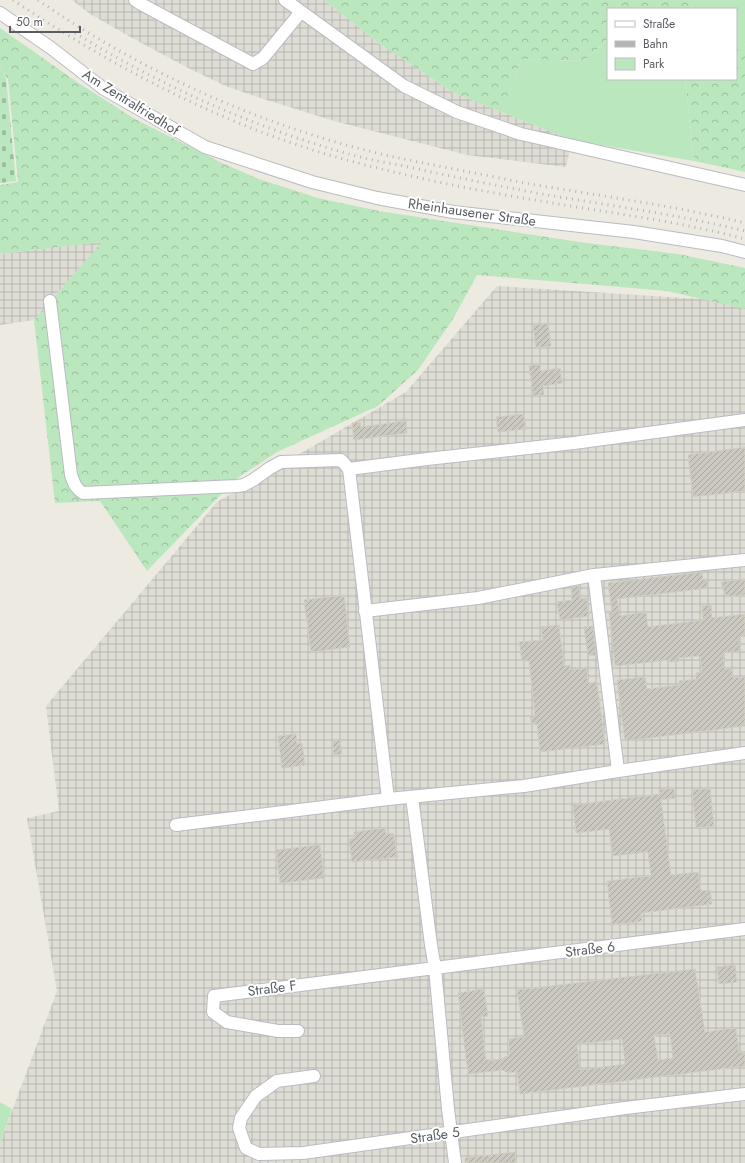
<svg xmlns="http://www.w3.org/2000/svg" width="745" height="1163" font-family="Jost,sans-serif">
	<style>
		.industrial { fill: url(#industrial-grid) }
		.green { fill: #bbe7be }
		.forest { fill: url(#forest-crowns) }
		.cemetery { fill: url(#cemetery-stones) }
		.building { fill: url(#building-hatch); stroke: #d2cebf; fill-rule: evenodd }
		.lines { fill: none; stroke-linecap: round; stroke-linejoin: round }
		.minor-casing { stroke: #b9bbc1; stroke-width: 14 }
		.minor { stroke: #fff; stroke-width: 12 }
		.rail { stroke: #b4b5b6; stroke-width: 3; stroke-dasharray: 1 5; stroke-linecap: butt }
		.labels { text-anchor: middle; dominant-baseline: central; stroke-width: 4; stroke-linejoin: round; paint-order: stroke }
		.street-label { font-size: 14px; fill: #595d63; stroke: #fff }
	</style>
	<defs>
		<pattern id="industrial-grid" width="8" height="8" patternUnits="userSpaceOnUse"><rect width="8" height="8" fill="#deddd5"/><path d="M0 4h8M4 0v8" fill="none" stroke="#b7b6b0"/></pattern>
		<pattern id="forest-crowns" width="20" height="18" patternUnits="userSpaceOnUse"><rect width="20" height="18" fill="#bbe7be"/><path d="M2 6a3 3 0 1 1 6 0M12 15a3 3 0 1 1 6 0" fill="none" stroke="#9bbe9e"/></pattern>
		<pattern id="cemetery-stones" width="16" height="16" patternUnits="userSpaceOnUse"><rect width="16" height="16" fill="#bbe7be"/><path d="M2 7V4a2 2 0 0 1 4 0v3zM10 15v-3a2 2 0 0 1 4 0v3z" fill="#9bbe9e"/></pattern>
		<pattern id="building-hatch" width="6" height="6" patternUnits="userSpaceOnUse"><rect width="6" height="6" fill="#cac8c0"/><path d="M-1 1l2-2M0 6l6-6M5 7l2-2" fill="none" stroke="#a7a6a0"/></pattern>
	</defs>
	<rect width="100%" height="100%" fill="#edebe1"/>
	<g class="industrial">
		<path d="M72 0H324L380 44 454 93 572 140 566 167 467 155 334 121 267 100 228 87 190 69 134 39 90 14Z"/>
		<path d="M102 242 34 320 0 325V254Z"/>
		<path d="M497 286 717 300 745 308V1163H0V1143L57 991 27 818 59 811 46 706 217 502 406 392Z"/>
	</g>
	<g class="green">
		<path d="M684 0H745V45L736 39V9H696Z"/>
		<path d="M608 39V79H685L694 161 572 140 502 112 521 59 584 61Z"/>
		<path d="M0 1102 12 1109 0 1143Z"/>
	</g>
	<g class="forest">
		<path d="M324 0H684L696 9H608V39L584 61 521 59 502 112 454 93 380 44Z"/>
		<path d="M0 28 77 82 135 119 222 163 259 179 318 198 379 211 579 242 678 254 745 268V309L667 291 477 275 453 319 418 370 378 406 277 452 236 479 147 571 100 501 55 503 34 320 102 242 0 254V185L18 182 8 79 0 67Z"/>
		<path d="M736 39 745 45V172L694 161 685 79H736Z"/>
	</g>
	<path class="cemetery" d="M0 67 6 77 16 181 0 183Z"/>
	<g class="building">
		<path d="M548 323 551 346 536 348 533 325Z"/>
		<path d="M540 364 541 371 560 368 562 383 543 386 544 395 533 396 529 366Z"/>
		<path d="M524 414 526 429 498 432 496 417Z"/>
		<path d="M406 421 407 433 354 440 352 423 360 422 361 427Z"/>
		<path d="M745 447V491L693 497 688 455Z"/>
		<path d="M702 572 703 580 707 579 708 588 617 599 620 616 646 612 648 627 703 620 702 606 711 605 712 618 745 614V636L739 637 741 651 723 653 725 669H732L733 678 745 677V726L625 741 617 680 645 677 647 689 679 685V681L696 679V673L702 672 700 657 697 656 679 658V661L670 662V660L615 666 609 613 612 612 608 583Z"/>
		<path d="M745 579V595L730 597 724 593 721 582Z"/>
		<path d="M579 586 580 599 587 598 589 616 560 620 557 602 572 600 571 587Z"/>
		<path d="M344 595 350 647 311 652 304 600Z"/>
		<path d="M559 625 564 666 570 665V670L587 668 588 683 597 682 605 744 540 752 537 724 532 725 530 716 535 715 529 661H522L519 642 543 640 541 627Z"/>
		<path d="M593 626 596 655 588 656 584 627Z"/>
		<path d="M296 734 297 744 302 743 305 765 282 768 278 736Z"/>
		<path d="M340 740 342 754 334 755 332 741Z"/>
		<path d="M674 788 675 798 661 800 671 875 698 872 701 891 710 890 712 904 641 913 642 921 612 925 607 881 651 876 648 852 612 856 609 829 576 833 573 805 660 794 659 790Z"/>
		<path d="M710 788 714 826 696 828 692 790Z"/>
		<path d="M385 828 386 834 393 833 398 857 352 862 349 839 355 838 354 832Z"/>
		<path d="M320 845 324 878 280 883 276 850Z"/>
		<path d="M735 965 737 982 719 984 717 967Z"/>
		<path d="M695 969 705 1032 736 1028 739 1053 745 1052V1066L520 1094 517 1072 508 1073 503 1070 468 1074 458 993 484 989 488 1016 481 1017 486 1060 493 1059V1062L510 1055 508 1039 524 1037 517 990ZM670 1034 673 1058 658 1060 654 1035ZM622 1039 625 1064 580 1070 577 1044Z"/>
		<path d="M515 1152 516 1163H465V1158Z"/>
	</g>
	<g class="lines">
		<defs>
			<g id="minor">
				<path d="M135 0 141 4 253 64 263 58 300 13"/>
				<path d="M285 0 404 86 457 112 521 134 745 185"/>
				<path d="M0 13 51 48 104 89 205 147 312 182 377 198 453 212 634 232 722 246 745 252"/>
				<path d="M50 301 71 475C74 483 75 488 83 493L237 486 244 485 253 480 270 468 281 462 341 460 349 469 427 459 574 443 745 420"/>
				<path d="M349 469 388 799 524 786 618 771 745 753"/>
				<path d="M365 611 478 598 594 575"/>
				<path d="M618 771 594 575 745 560"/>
				<path d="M412 797 431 945 435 968 745 929"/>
				<path d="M176 825 388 799"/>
				<path d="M298 1031H278L227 1022 213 1012 214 996 435 968 448 1109 455 1163"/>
				<path d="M314 1076 277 1081 256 1096 241 1118 239 1128 246 1148 259 1154 303 1153 625 1108 745 1094"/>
			</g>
		</defs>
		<use href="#minor" class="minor-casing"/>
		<use href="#minor" class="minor"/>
		<g class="rail">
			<path d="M13 0C119 71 234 131 358 163 418 179 480 191 541 201 609 213 678 221 745 239"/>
			<path d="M38 0C135 67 246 119 361 149 395 158 429 164 464 171 492 176 520 183 549 187 614 198 680 207 745 223"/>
			<path d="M75 33C163 87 259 130 360 157 380 162 401 165 422 170 463 179 505 187 547 195 613 206 680 215 745 231"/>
		</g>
	</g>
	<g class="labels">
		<g class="street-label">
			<text transform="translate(131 102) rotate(32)">Am Zentralfriedhof</text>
			<text transform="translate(472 212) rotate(8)">Rheinhausener Straße</text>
			<text transform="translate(590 949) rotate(-7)">Straße 6</text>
			<text transform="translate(272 988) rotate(-7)">Straße F</text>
			<text transform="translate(435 1135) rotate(-8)">Straße 5</text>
		</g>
	</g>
	<rect x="607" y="8" width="130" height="72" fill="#ffffff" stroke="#bdbec1"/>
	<rect x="615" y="21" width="20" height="6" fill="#ffffff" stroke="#bdbec1"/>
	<text x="643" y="28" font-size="12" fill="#595d63">Straße</text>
	<rect x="615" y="41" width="20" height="6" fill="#b4b5b6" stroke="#bdbec1"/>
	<text x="643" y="48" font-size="12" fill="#595d63">Bahn</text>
	<rect x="615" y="58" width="20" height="12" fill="#bbe7be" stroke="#bdbec1"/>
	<text x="643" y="68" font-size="12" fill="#595d63">Park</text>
	<path d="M10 26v6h70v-6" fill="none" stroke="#595d63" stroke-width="2"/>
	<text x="16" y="26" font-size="12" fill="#595d63" stroke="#ffffff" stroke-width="3" paint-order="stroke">50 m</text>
</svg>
